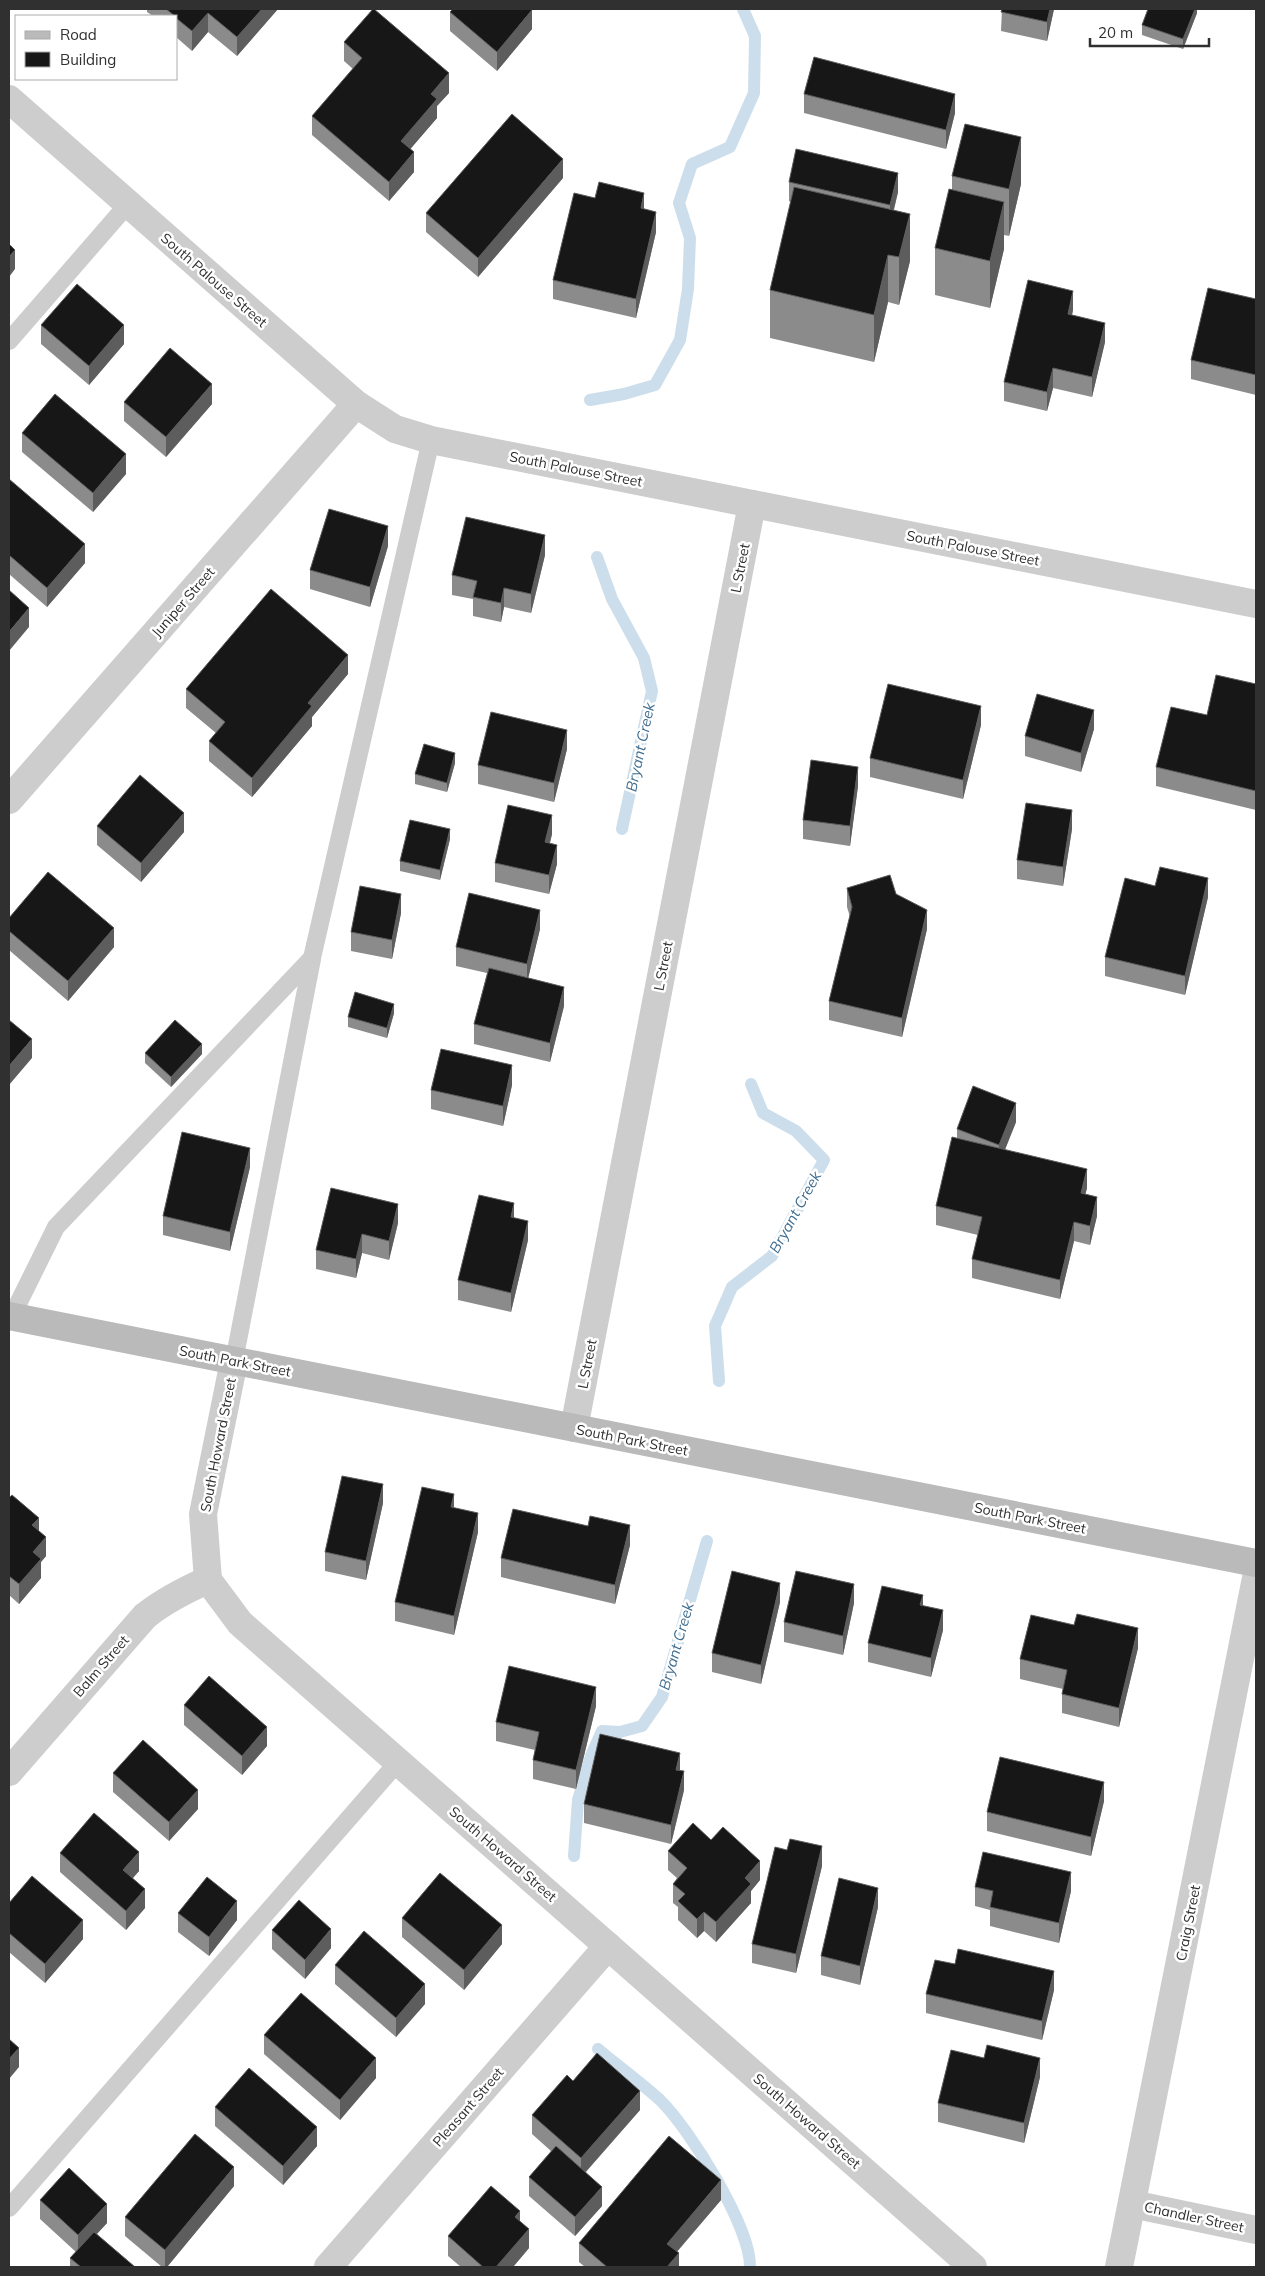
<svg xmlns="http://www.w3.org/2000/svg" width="1265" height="2276" font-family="Mulish,sans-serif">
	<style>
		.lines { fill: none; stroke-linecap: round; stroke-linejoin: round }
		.stream { stroke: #ccdeeb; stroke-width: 12 }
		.service { stroke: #cdcdcd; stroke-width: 18 }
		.minor { stroke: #cdcdcd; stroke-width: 28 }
		.secondary { stroke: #bababa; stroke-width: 28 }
		.wall { fill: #8b8b8b }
		.shaded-wall { fill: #5d5d5d }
		.building { fill: #171717; stroke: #5d5d5d }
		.labels { text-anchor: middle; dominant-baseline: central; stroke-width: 5; stroke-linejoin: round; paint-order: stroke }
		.street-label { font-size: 14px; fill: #303030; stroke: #fff }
		.water-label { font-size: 15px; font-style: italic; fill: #416e90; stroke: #fff }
	</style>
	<rect width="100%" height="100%" fill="#fff"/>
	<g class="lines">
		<g class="stream">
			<path d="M590 400 624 394 655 385 680 340 688 289 690 238 679 203 692 164 730 147 754 93 755 36 743 9"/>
			<path d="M597 557 612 599 644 658 652 691 622 829"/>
			<path d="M719 1381 715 1326 732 1287 772 1256 824 1160 796 1131 763 1113 751 1084"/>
			<path d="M574 1856 578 1800 591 1756 602 1731 620 1732 642 1726 662 1697 707 1541"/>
			<path d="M598 2049C618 2066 640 2082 660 2100 689 2128 751 2227 750 2267"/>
		</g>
		<g class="service">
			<path d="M9 341 128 204"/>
			<path d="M12 1316 56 1227 312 958 431 440"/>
			<path d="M234 1361 312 959"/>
			<path d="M9 2208 398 1762"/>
		</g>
		<g class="minor">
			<path d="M9 99 356 404 395 429 431 440 1256 604"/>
			<path d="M9 800 356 404"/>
			<path d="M234 1361 203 1514 208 1580 240 1623 973 2267"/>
			<path d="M574 1428 752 504"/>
			<path d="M9 1772 145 1616C165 1600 185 1590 208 1580"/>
			<path d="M1132 2204 1256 2230"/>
			<path d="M328 2267 608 1946"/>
			<path d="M1119 2267 1256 1578"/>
		</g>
		<path class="secondary" d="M9 1316 1256 1563"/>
	</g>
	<g class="wall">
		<path d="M147 9H278L237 56 208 32 192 51 176 37V16H153L147 12Z"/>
		<path d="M1002 9H1054L1047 41 1001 31Z"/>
		<path d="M1197 9V13L1183 49 1142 35V25Z"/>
		<path d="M450 12 532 29 497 71 450 31Z"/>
		<path d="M344 42 449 93 437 106V118L410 149 414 172 389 201 312 135V116L353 69 344 61Z"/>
		<path d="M804 94 955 113 946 149 804 113Z"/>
		<path d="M952 176 1021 184 1009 236 1004 235V249L990 308 935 295V248L952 190Z"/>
		<path d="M563 178 478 277 426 232V213Z"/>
		<path d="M789 182 898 192 894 210 910 261 899 305 888 302 874 362 770 338V290L791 202 789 201Z"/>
		<path d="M644 209 656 232 636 318 553 299V280Z"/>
		<path d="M1256 299V395L1191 379V360Z"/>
		<path d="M1073 310 1072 315 1105 342 1092 397 1053 388 1047 411 1004 401V382Z"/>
		<path d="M41 325 124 344 89 385 41 344Z"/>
		<path d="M124 402 212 404 166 457 124 421Z"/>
		<path d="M22 433 126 474 93 512 22 452Z"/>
		<path d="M9 479 85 563 47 607 9 574Z"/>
		<path d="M388 546 370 607 310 589V570Z"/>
		<path d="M545 555 531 613 504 607 501 622 473 616V599L452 595V575Z"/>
		<path d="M348 674 312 717V726L252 797 209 761V741L216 733 186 708V689Z"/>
		<path d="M1256 684V810L1156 786V767L1207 715Z"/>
		<path d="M981 725 963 799 870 777V758Z"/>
		<path d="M1094 729 1081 772 1025 756V736Z"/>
		<path d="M567 749 554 802 478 784V765Z"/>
		<path d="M455 763 447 792 415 784V774Z"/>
		<path d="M858 786 850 846 803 839V820Z"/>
		<path d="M97 826 184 832 141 882 97 845Z"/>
		<path d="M1072 829 1063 886 1017 879V860Z"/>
		<path d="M552 834 550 843 557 864 549 894 495 882V863Z"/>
		<path d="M450 839 440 880 400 871V861Z"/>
		<path d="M847 888 896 894 927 929 902 1037 829 1020V1001L850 917 847 907Z"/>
		<path d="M1208 897 1185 995 1105 976V957Z"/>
		<path d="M401 913 392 959 351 951V932Z"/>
		<path d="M9 918 114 947 68 1001 9 950Z"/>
		<path d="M540 929 528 978 564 1006 550 1062 474 1044V1024L487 973 456 966V947Z"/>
		<path d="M394 1013 387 1038 348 1027V1017Z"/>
		<path d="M145 1053 202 1054 171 1087 145 1063Z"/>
		<path d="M512 1085 503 1126 431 1109V1090Z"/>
		<path d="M1016 1122 1005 1150 1087 1188 1085 1194 1097 1216 1090 1245 1074 1241 1060 1299 972 1278V1259L978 1235 936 1225V1206L957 1138V1129Z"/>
		<path d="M250 1167 230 1251 163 1235V1216Z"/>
		<path d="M331 1188 398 1223 389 1260 362 1253 356 1278 316 1269V1250Z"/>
		<path d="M514 1218 528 1240 511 1312 458 1300V1280Z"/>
		<path d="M9 1498 39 1531 46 1556 41 1562V1578L19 1604 9 1595Z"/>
		<path d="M383 1503 366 1580 325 1571V1552Z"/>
		<path d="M454 1508 478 1532 454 1635 395 1621V1602Z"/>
		<path d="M588 1526 630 1545 615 1604 501 1577V1558Z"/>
		<path d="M780 1602 761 1684 712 1672V1653Z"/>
		<path d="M854 1603 843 1655 784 1642V1622Z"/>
		<path d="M923 1606 943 1630 931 1677 868 1662V1643Z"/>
		<path d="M1138 1648 1119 1727 1062 1713V1694L1063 1689 1020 1679V1659Z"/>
		<path d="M184 1705 267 1746 242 1775 184 1725Z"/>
		<path d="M596 1706 576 1789 533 1779V1760L535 1750 496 1741V1722Z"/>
		<path d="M113 1773 198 1809 169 1841 113 1792Z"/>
		<path d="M684 1790 671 1844 584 1823V1804Z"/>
		<path d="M1104 1801 1091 1856 987 1831V1812Z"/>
		<path d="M711 1840 760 1880 751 1891V1903L716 1942 704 1931 697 1938 678 1920V1907L673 1903V1884L677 1878 668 1870V1851Z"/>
		<path d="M60 1853 139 1871 133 1878 145 1908 126 1930 60 1872Z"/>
		<path d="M822 1866 796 1973 752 1963V1944Z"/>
		<path d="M975 1887 1071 1891 1059 1943 990 1926V1910L975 1906Z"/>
		<path d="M9 1903 83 1939 45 1983 9 1952Z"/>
		<path d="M878 1907 860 1985 821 1975V1956Z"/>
		<path d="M178 1913 237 1920 209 1956 178 1932Z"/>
		<path d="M402 1918 502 1944 464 1990 402 1937Z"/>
		<path d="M272 1930 331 1948 305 1979 272 1949Z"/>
		<path d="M335 1965 425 2004 396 2037 335 1984Z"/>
		<path d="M1054 1990 1042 2040 926 2013V1994Z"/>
		<path d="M264 2035 376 2078 340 2120 264 2054Z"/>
		<path d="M984 2058 1040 2077 1024 2143 938 2122V2103Z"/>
		<path d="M573 2081 640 2110 586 2172 602 2206 575 2236 529 2196V2177L551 2151 532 2134V2115Z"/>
		<path d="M215 2107 317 2146 283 2185 215 2126Z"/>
		<path d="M234 2186 167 2267H162L125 2236V2217Z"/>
		<path d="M40 2200 107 2223 97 2234 135 2267H70V2258L76 2252 40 2219Z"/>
		<path d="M721 2200 677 2252 679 2267H585L579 2262V2243Z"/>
		<path d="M520 2221 529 2248 513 2267H461L448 2256V2236Z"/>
	</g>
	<g class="shaded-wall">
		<path d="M262 9H278L237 56V37Z"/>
		<path d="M1050 9H1054L1047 41V22Z"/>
		<path d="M1195 9H1197V13L1183 49V39Z"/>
		<path d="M532 10V29L497 71V52Z"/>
		<path d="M208 13V32L192 51V31Z"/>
		<path d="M449 73V93L437 106V118L401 160V141L431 94Z"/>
		<path d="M955 94V113L946 149V130Z"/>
		<path d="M1021 137V184L1009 236V189Z"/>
		<path d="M414 152V172L389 201V182Z"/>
		<path d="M563 159V178L478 277V258Z"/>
		<path d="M898 173V192L890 224V205Z"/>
		<path d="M644 193V212L641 208Z"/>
		<path d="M1004 202V249L990 308V261Z"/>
		<path d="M656 212V232L636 318V299Z"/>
		<path d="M910 214V261L899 305V257Z"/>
		<path d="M15 250V269L9 277V257Z"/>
		<path d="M888 255V302L874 362V315Z"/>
		<path d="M1073 291V310L1068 333V314Z"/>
		<path d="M1105 323V342L1092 397V377Z"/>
		<path d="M124 325V344L89 385V366Z"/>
		<path d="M1053 368V388L1047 411V392Z"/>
		<path d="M212 384V404L166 457V437Z"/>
		<path d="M126 454V474L93 512V493Z"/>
		<path d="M388 526V546L370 607V587Z"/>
		<path d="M545 535V555L531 613V594Z"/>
		<path d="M85 544V563L47 607V588Z"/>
		<path d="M504 588V607L501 622V603Z"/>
		<path d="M29 608V627L9 651V632Z"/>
		<path d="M348 655V674L312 717V726L252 797V778L308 703Z"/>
		<path d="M981 706V725L963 799V780Z"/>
		<path d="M1094 710V729L1081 772V753Z"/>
		<path d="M567 730V749L554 802V783Z"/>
		<path d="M455 753V763L447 792V783Z"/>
		<path d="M858 767V786L850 846V826Z"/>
		<path d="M1072 810V829L1063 886V867Z"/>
		<path d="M184 813V832L141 882V863Z"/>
		<path d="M552 815V834L545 861V842Z"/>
		<path d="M450 829V839L440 880V870Z"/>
		<path d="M557 845V864L549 894V875Z"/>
		<path d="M1208 878V897L1185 995V976Z"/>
		<path d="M401 894V913L392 959V940Z"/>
		<path d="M540 910V929L527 983V964Z"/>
		<path d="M927 910V929L902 1037V1018Z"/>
		<path d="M114 928V947L68 1001V981Z"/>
		<path d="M564 987V1006L550 1062V1043Z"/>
		<path d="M394 1004V1013L387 1038V1028Z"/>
		<path d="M32 1039V1058L9 1085V1066Z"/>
		<path d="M202 1044V1054L171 1087V1077Z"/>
		<path d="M512 1065V1085L503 1126V1106Z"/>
		<path d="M1016 1103V1122L999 1164V1145Z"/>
		<path d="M250 1148V1167L230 1251V1232Z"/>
		<path d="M1087 1169V1188L1081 1212V1193Z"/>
		<path d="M1097 1197V1216L1090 1245V1226Z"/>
		<path d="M514 1203V1222L511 1217Z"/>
		<path d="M398 1204V1223L389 1260V1241Z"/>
		<path d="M528 1221V1240L511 1312V1293Z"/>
		<path d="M1074 1222V1241L1060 1299V1280Z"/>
		<path d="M362 1234V1253L356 1278V1259Z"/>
		<path d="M383 1484V1503L366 1580V1561Z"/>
		<path d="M454 1494V1513L451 1507Z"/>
		<path d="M478 1513V1532L454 1635V1616Z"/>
		<path d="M39 1518V1537L32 1525Z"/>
		<path d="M630 1525V1545L615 1604V1585Z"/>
		<path d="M46 1537V1556L41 1562V1578L19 1604V1584L33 1552Z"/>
		<path d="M780 1583V1602L761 1684V1665Z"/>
		<path d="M854 1584V1603L843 1655V1636Z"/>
		<path d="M923 1595V1614L920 1605Z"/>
		<path d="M943 1610V1630L931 1677V1658Z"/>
		<path d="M1138 1628V1648L1119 1727V1708Z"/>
		<path d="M596 1687V1706L576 1789V1770Z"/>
		<path d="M267 1727V1746L242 1775V1756Z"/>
		<path d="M680 1753V1772L676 1770Z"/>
		<path d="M684 1771V1790L671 1844V1825Z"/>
		<path d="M1104 1782V1801L1091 1856V1837Z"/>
		<path d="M198 1790V1809L169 1841V1822Z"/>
		<path d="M822 1846V1866L796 1973V1954Z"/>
		<path d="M139 1852V1871L123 1889V1870Z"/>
		<path d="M760 1861V1880L751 1891V1903L716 1942V1922L745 1878Z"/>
		<path d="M1071 1872V1891L1059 1943V1923Z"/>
		<path d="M878 1888V1907L860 1985V1966Z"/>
		<path d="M145 1889V1908L126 1930V1911Z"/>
		<path d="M237 1901V1920L209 1956V1937Z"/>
		<path d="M704 1912V1931L697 1938V1919Z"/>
		<path d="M83 1920V1939L45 1983V1964Z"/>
		<path d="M502 1925V1944L464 1990V1970Z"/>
		<path d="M331 1929V1948L305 1979V1960Z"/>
		<path d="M1054 1971V1990L1042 2040V2021Z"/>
		<path d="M425 1984V2004L396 2037V2018Z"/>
		<path d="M19 2048V2067L9 2079V2059Z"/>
		<path d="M376 2058V2078L340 2120V2100Z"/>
		<path d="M1040 2058V2077L1024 2143V2123Z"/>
		<path d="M640 2091V2110L581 2177V2158Z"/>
		<path d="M317 2127V2146L283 2185V2166Z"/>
		<path d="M234 2167V2186L167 2267H165V2250Z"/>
		<path d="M721 2180V2200L667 2263V2244Z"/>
		<path d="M602 2187V2206L575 2236V2217Z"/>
		<path d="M107 2204V2223L78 2254V2235Z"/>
		<path d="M520 2211V2230L515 2217Z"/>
		<path d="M529 2229V2248L513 2267H496Z"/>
		<path d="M679 2253V2267H667Z"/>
	</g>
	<g class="building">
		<path d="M166 9H262L237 37 208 13 192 31 176 18V16H175Z"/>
		<path d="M373 9H374L449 73 431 94 437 99 401 141 414 152 389 182 312 116 362 58 344 42Z"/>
		<path d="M453 9H531L532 10 497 52 450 12Z"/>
		<path d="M1002 9H1050L1047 22 1001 12Z"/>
		<path d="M1148 9H1195L1183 39 1142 25Z"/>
		<path d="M814 57 955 94 946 130 804 94Z"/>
		<path d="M512 114 563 159 478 258 426 213Z"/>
		<path d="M965 124 1021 137 1009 189 952 176Z"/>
		<path d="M796 149 898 173 890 205 789 182Z"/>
		<path d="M599 182 644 193 641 208 656 212 636 299 553 280 574 193 595 198Z"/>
		<path d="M794 187 910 214 899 257 888 255 874 315 770 290Z"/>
		<path d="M949 189 1004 202 990 261 935 248Z"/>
		<path d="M9 244 15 250 9 257Z"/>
		<path d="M1028 280 1073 291 1068 314 1105 323 1092 377 1053 368 1047 392 1004 382Z"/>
		<path d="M77 284 124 325 89 366 41 325Z"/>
		<path d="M1208 288 1256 299V375L1191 360Z"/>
		<path d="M170 348 212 384 166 437 124 402Z"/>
		<path d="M55 394 126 454 93 493 22 433Z"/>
		<path d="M9 479 85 544 47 588 9 555Z"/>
		<path d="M329 509 388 526 370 587 310 570Z"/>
		<path d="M466 517 545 535 531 594 504 588 501 603 473 597 477 581 452 575Z"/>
		<path d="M271 589 348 655 308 703 312 706 252 778 209 741 225 722 186 689Z"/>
		<path d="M9 590 29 608 9 632Z"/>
		<path d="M1216 675 1256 684V791L1156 767 1171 707 1207 715Z"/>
		<path d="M888 684 981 706 963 780 870 758Z"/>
		<path d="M1037 694 1094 710 1081 753 1025 736Z"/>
		<path d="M491 712 567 730 554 783 478 765Z"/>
		<path d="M424 744 455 753 447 783 415 774Z"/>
		<path d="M811 760 858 767 850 826 803 820Z"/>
		<path d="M140 775 184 813 141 863 97 826Z"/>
		<path d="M1026 803 1072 810 1063 867 1017 860Z"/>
		<path d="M508 805 552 815 545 842 557 845 549 875 495 863Z"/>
		<path d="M410 820 450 829 440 870 400 861Z"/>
		<path d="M1160 867 1208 878 1185 976 1105 957 1125 878 1155 886Z"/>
		<path d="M48 872 114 928 68 981 9 931V918Z"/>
		<path d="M890 875 896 894 927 910 902 1018 829 1001 852 907 847 888Z"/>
		<path d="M360 886 401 894 392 940 351 932Z"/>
		<path d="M469 893 540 910 527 964 456 947Z"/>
		<path d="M489 968 564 987 550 1043 474 1024Z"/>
		<path d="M355 992 394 1004 387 1028 348 1017Z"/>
		<path d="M9 1020 32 1039 9 1066Z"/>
		<path d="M175 1020 202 1044 171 1077 145 1053Z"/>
		<path d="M441 1049 512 1065 503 1106 431 1090Z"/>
		<path d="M973 1086 1016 1103 999 1145 957 1129Z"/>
		<path d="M182 1132 250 1148 230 1232 163 1216Z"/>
		<path d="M952 1137 1087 1169 1081 1193 1097 1197 1090 1226 1074 1222 1060 1280 972 1259 982 1217 936 1206Z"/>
		<path d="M331 1188 398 1204 389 1241 362 1234 356 1259 316 1250Z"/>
		<path d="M479 1195 514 1203 511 1217 528 1221 511 1293 458 1280Z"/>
		<path d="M342 1476 383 1484 366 1561 325 1552Z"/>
		<path d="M422 1487 454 1494 451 1507 478 1513 454 1616 395 1602Z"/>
		<path d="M12 1495 39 1518 32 1525 46 1537 33 1552 41 1559 19 1584 9 1576V1498Z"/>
		<path d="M513 1509 588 1526 590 1516 630 1525 615 1585 501 1558Z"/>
		<path d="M732 1571 780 1583 761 1665 712 1653Z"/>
		<path d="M796 1571 854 1584 843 1636 784 1622Z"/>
		<path d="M882 1586 923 1595 920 1605 943 1610 931 1658 868 1643Z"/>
		<path d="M1077 1614 1138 1628 1119 1708 1062 1694 1067 1670 1020 1659 1031 1615 1074 1625Z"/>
		<path d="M509 1666 596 1687 576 1770 533 1760 539 1732 496 1722Z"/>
		<path d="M209 1676 267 1727 242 1756 184 1705Z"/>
		<path d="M600 1734 680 1753 676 1770 684 1771 671 1825 584 1804Z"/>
		<path d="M143 1740 198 1790 169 1822 113 1773Z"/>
		<path d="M1000 1757 1104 1782 1091 1837 987 1812Z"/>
		<path d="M94 1813 139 1852 123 1870 145 1889 126 1911 60 1853Z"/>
		<path d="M693 1823 711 1840 723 1827 760 1861 745 1878 751 1884 716 1922 704 1912 697 1919 678 1901 685 1894 673 1884 687 1868 668 1851Z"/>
		<path d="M790 1839 822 1846 796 1954 752 1944 775 1847 787 1850Z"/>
		<path d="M983 1852 1071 1872 1059 1923 990 1907 993 1891 975 1887Z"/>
		<path d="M440 1873 502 1925 464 1970 402 1918Z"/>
		<path d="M32 1876 83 1920 45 1964 9 1933V1903Z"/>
		<path d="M207 1877 237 1901 209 1937 178 1913Z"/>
		<path d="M839 1878 878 1888 860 1966 821 1956Z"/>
		<path d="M299 1900 331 1929 305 1960 272 1930Z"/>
		<path d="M364 1931 425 1984 396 2018 335 1965Z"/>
		<path d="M958 1949 1054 1971 1042 2021 926 1994 935 1960 955 1964Z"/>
		<path d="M301 1993 376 2058 340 2100 264 2035Z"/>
		<path d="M9 2039 19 2048 9 2059Z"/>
		<path d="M987 2045 1040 2058 1024 2123 938 2103 951 2050 984 2058Z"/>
		<path d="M597 2053 640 2091 581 2158 532 2115 567 2075 573 2081Z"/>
		<path d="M249 2068 317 2127 283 2166 215 2107Z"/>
		<path d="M195 2134 234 2167 165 2250 125 2217Z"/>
		<path d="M669 2136 721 2180 667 2244 679 2253 667 2267H607L579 2243Z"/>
		<path d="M556 2146 602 2187 575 2217 529 2177Z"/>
		<path d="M69 2168 107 2204 78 2235 40 2200Z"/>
		<path d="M491 2186 520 2211 515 2217 529 2229 496 2267H483L448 2236Z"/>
		<path d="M94 2232 135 2267H81L70 2258Z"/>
	</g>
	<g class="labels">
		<g class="street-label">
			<text transform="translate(214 280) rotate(41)">South Palouse Street</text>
			<text transform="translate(576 469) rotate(11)">South Palouse Street</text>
			<text transform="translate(973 548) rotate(11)">South Palouse Street</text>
			<text transform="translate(740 568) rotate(-79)">L Street</text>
			<text transform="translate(183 602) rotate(-49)">Juniper Street</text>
			<text transform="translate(663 966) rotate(-79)">L Street</text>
			<text transform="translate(235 1361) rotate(11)">South Park Street</text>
			<text transform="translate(587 1364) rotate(-79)">L Street</text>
			<text transform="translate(632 1440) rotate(11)">South Park Street</text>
			<text transform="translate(218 1445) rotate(-79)">South Howard Street</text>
			<text transform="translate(1030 1518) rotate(11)">South Park Street</text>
			<text transform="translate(101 1666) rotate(-49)">Balm Street</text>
			<text transform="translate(503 1854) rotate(41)">South Howard Street</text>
			<text transform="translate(1188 1923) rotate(-79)">Craig Street</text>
			<text transform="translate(468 2107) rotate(-49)">Pleasant Street</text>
			<text transform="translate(807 2121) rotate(41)">South Howard Street</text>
			<text transform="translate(1194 2217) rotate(12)">Chandler Street</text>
		</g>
		<g class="water-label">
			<text transform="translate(640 747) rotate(-78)">Bryant Creek</text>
			<text transform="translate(795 1212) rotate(-61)">Bryant Creek</text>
			<text transform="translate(676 1646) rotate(-74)">Bryant Creek</text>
		</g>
	</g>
	<rect width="1265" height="2276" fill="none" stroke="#303030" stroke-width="20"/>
	<rect x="15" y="15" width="162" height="65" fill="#ffffff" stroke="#acacac"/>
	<rect x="25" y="31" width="25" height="8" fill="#bababa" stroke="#acacac"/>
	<text x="60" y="40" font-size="15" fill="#303030">Road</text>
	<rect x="25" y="52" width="25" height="15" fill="#171717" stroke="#acacac"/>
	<text x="60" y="65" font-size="15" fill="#303030">Building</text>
	<path d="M1090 38v8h119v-8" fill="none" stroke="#303030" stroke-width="2.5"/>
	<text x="1098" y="38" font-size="15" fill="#303030" stroke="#ffffff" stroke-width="4" paint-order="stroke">20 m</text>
</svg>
